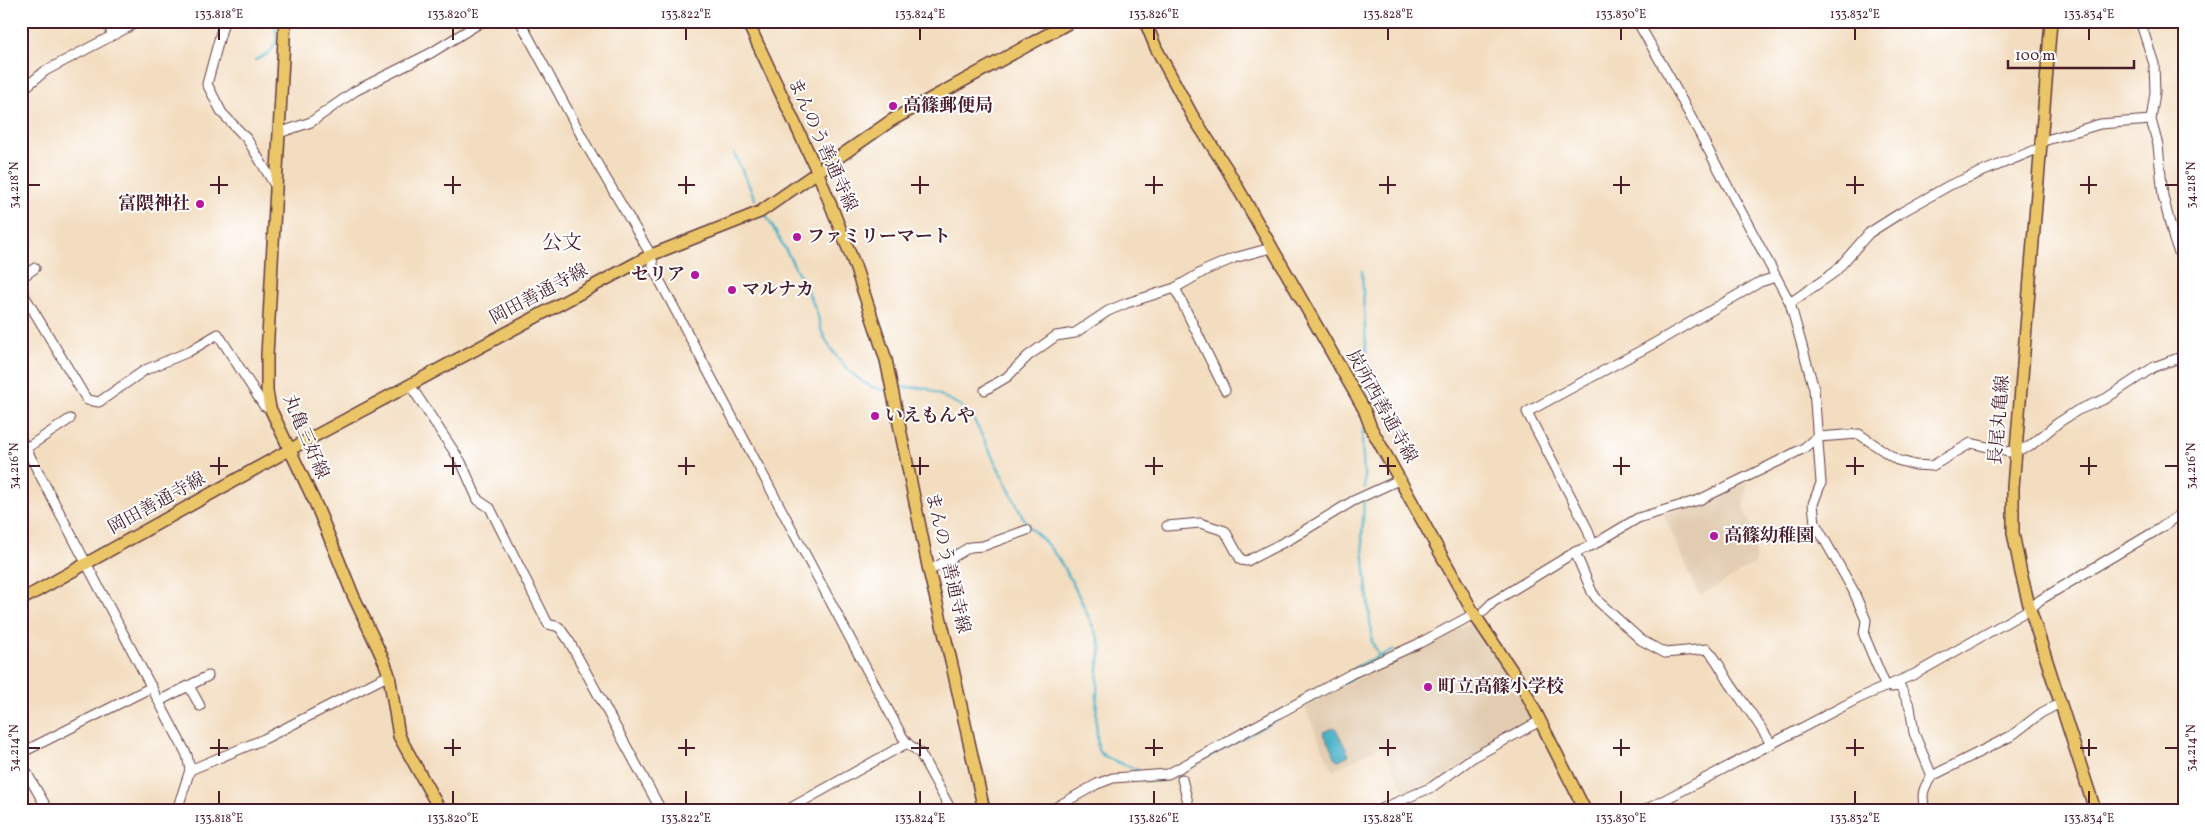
<svg xmlns="http://www.w3.org/2000/svg" width="2205" height="831" font-family="Vollkorn,'Noto Serif JP',serif">
	<style>
		.built { fill: #e2ccb1 }
		.water { fill: #49b2c8; stroke: #4a687a }
		.lines { fill: none; stroke-linecap: round; stroke-linejoin: round }
		.stream { stroke: #49b2c8; stroke-width: 2.5 }
		.minor-casing { stroke: #633c41; stroke-width: 11 }
		.major-casing { stroke: #633c41; stroke-width: 14 }
		.minor { stroke: #fff; stroke-width: 9 }
		.major { stroke: #ebc669; stroke-width: 11 }
		.ticks { fill: none; stroke: #4a1f2b; stroke-width: 2 }
		.poi-dot { fill: #b5179e; stroke: #fff; stroke-width: 2 }
		.labels { text-anchor: middle; dominant-baseline: central; stroke-width: 4; stroke-linejoin: round; paint-order: stroke }
		.poi-label { font-size: 18px; font-weight: bold; fill: #4a1f2b; stroke: #fff; text-anchor: start }
		.street-label { font-size: 18px; fill: #4a1f2b; stroke: #fff }
		.quarter-label { font-size: 20px; fill: #4a1f2b; stroke: #fff }
		.neatline { fill: none; stroke: #4a1f2b; stroke-width: 2 }
		.ticks-label { font-size: 12px; text-anchor: middle; fill: #4a1f2b }
	</style>
	<rect width="100%" height="100%" fill="#fff"/>
	<filter id="ink" filterUnits="userSpaceOnUse"><feTurbulence type="fractalNoise" baseFrequency=".02" numOctaves="2"/><feDisplacementMap in="SourceGraphic" scale="10" xChannelSelector="R" yChannelSelector="G"/><feConvolveMatrix kernelMatrix="1 2 1 2 8 2 1 2 1" color-interpolation-filters="sRGB"/></filter>
	<filter id="wash" filterUnits="userSpaceOnUse"><feTurbulence type="fractalNoise" baseFrequency=".0096" numOctaves="4" result="noise"/><feDisplacementMap in="SourceGraphic" scale="20" xChannelSelector="R" yChannelSelector="G"/><feGaussianBlur stdDeviation="1.12" result="paint"/><feColorMatrix in="noise" values="0 0 0 0 0 0 0 0 0 0 0 0 0 0 0 0 0 1.4 0 .05"/><feComposite in="paint" operator="in"/></filter>
	<g filter="url(#wash)">
		<rect width="100%" height="100%" fill="#f3ddc0"/>
		<g class="built">
			<path d="M1747 482 1743 510 1753 529 1756 563 1700 596 1663 514 1714 499Z"/>
			<path d="M1474 621 1535 722 1429 784 1406 793 1381 746 1333 771 1305 708 1380 666Z"/>
		</g>
		<path class="water" d="M1335 727 1349 755 1337 761 1323 732Z"/>
		<g class="lines">
			<g class="stream">
				<path d="M255 60C275 53 280 41 274 21"/>
				<path d="M734 153 755 199"/>
				<path d="M766 215C783 245 802 277 816 310 819 317 819 325 822 332 832 355 858 387 884 390"/>
				<path d="M1362 271 1369 406"/>
				<path d="M897 387 926 388 960 405 974 420 1026 523C1032 531 1039 535 1045 542 1068 566 1085 610 1099 640L1101 648 1098 668 1096 722 1098 750 1105 757 1138 770"/>
				<path d="M1363 428 1362 443 1365 488"/>
				<path d="M1364 501 1362 538 1372 642 1379 656"/>
				<path d="M1354 668 1394 650"/>
				<path d="M1143 780 1160 781 1170 778 1358 675"/>
			</g>
		</g>
	</g>
	<g filter="url(#ink)">
		<g class="lines">
			<defs>
				<g id="minor">
					<path d="M105 21 113 34"/>
					<path d="M224 21 207 84 222 113 247 139 276 187"/>
					<path d="M520 21 588 148 651 255 654 270 902 736 907 743 920 753 951 810"/>
					<path d="M1637 21 1670 78 1790 303 1814 389 1821 483 1813 504 1815 523 1853 590 1866 620 1864 635 1886 687"/>
					<path d="M2140 21 2154 64 2155 92 2151 120 2158 145 2163 196 2174 240 2184 265"/>
					<path d="M21 91 45 71 140 21"/>
					<path d="M279 133 311 122 355 91 431 53 483 21"/>
					<path d="M2040 142 2100 124 2151 120"/>
					<path d="M21 278 35 268"/>
					<path d="M1175 288 1225 390"/>
					<path d="M21 290 87 400 99 402 145 370 188 352 218 334 264 406 270 408"/>
					<path d="M1790 303 1835 272 1869 233 1902 212 1950 185 2040 148"/>
					<path d="M410 385 461 462 478 500 490 508 548 624 559 627 569 641 661 810"/>
					<path d="M985 390 1007 377 1028 356 1056 336 1075 333 1108 311 1127 303 1175 288 1206 270 1234 258 1271 248"/>
					<path d="M21 439 187 755 190 770 177 810"/>
					<path d="M22 451 70 419"/>
					<path d="M1167 526 1200 523 1225 531 1241 560 1247 561 1292 538 1353 501 1401 479"/>
					<path d="M1593 545 1587 528 1527 412 1655 343 1760 282 1776 277"/>
					<path d="M1575 552 1592 592 1599 602 1641 640 1665 653 1707 649C1718 660 1723 673 1731 685 1745 705 1759 723 1771 744"/>
					<path d="M929 571 970 547 983 546 1027 530"/>
					<path d="M1484 611 1493 602 1575 552 1593 545 1638 518 1699 500 1779 461 1804 448 1817 437 1859 434 1897 460 1915 465 1932 466 1971 443 2008 452 2029 447 2058 423 2078 410 2105 399 2154 367 2184 356"/>
					<path d="M189 686 200 706"/>
					<path d="M1891 687 1900 686 1910 707 1914 733 1932 776C1923 788 1921 795 1925 810"/>
					<path d="M159 701 208 676"/>
					<path d="M21 753 152 687"/>
					<path d="M21 763 48 810"/>
					<path d="M190 770 264 739 389 675"/>
					<path d="M1932 776 2011 736 2041 713 2060 703"/>
					<path d="M1182 779 1190 810"/>
					<path d="M787 810 907 743"/>
					<path d="M1051 810 1097 784 1113 778 1168 774 1351 674 1418 644 1474 614"/>
					<path d="M1379 810 1432 787 1472 758 1540 721"/>
					<path d="M1645 810 1859 698 1915 674 2030 609 2040 600 2159 529 2184 512"/>
				</g>
				<g id="major">
					<path d="M285 21 267 356V391L270 408 317 507 353 595 384 661 389 675 399 736 440 810"/>
					<path d="M747 21 818 173 855 266 886 360 929 571 952 665 984 810"/>
					<path d="M1145 21 1156 48 1192 115 1227 169 1364 409 1371 428 1474 614 1523 687 1585 810"/>
					<path d="M2051 21 2013 487V533L2021 573 2030 609 2095 810"/>
					<path d="M21 600 289 450 651 255 760 212 892 120 1072 21"/>
				</g>
			</defs>
			<use href="#minor" class="minor-casing"/>
			<use href="#major" class="major-casing"/>
			<use href="#minor" class="minor"/>
			<use href="#major" class="major"/>
		</g>
	</g>
	<path class="ticks" d="M219 28V40M453 28V40M686 28V40M920 28V40M1154 28V40M1388 28V40M1621 28V40M1855 28V40M2089 28V40M219 176V194M453 176V194M686 176V194M920 176V194M1154 176V194M1388 176V194M1621 176V194M1855 176V194M2089 176V194M28 185H40M210 185H228M444 185H461M678 185H695M911 185H929M1145 185H1163M1379 185H1396M1613 185H1630M1846 185H1864M2080 185H2097M2165 185H2178M219 457V475M453 457V475M686 457V475M920 457V475M1154 457V475M1388 457V475M1621 457V475M1855 457V475M2089 457V475M28 466H40M210 466H228M444 466H461M678 466H695M911 466H929M1145 466H1163M1379 466H1396M1613 466H1630M1846 466H1864M2080 466H2097M2165 466H2178M219 739V756M453 739V756M686 739V756M920 739V756M1154 739V756M1388 739V756M1621 739V756M1855 739V756M2089 739V756M28 748H40M210 748H228M444 748H461M678 748H695M911 748H929M1145 748H1163M1379 748H1396M1613 748H1630M1846 748H1864M2080 748H2097M2165 748H2178M219 791V804M453 791V804M686 791V804M920 791V804M1154 791V804M1388 791V804M1621 791V804M1855 791V804M2089 791V804"/>
	<g class="poi-dot">
		<circle cx="893" cy="106" r="5"/>
		<circle cx="200" cy="204" r="5"/>
		<circle cx="797" cy="237" r="5"/>
		<circle cx="695" cy="275" r="5"/>
		<circle cx="732" cy="290" r="5"/>
		<circle cx="875" cy="416" r="5"/>
		<circle cx="1714" cy="536" r="5"/>
		<circle cx="1428" cy="687" r="5"/>
	</g>
	<g class="labels">
		<g class="poi-label">
			<text x="903" y="106">高篠郵便局</text>
			<text x="190" y="204" text-anchor="end">富隈神社</text>
			<text x="807" y="237">ファミリーマート</text>
			<text x="685" y="275" text-anchor="end">セリア</text>
			<text x="742" y="290">マルナカ</text>
			<text x="885" y="416">いえもんや</text>
			<text x="1724" y="536">高篠幼稚園</text>
			<text x="1438" y="687">町立高篠小学校</text>
		</g>
		<g class="street-label">
			<text transform="translate(822 145) rotate(66)">まんのう善通寺線</text>
			<text transform="translate(539 295) rotate(-28)">岡田善通寺線</text>
			<text transform="translate(1381 407) rotate(61)">炭所西善通寺線</text>
			<text transform="translate(2000 420) rotate(-85)">長尾丸亀線</text>
			<text transform="translate(305 437) rotate(67)">丸亀三好線</text>
			<text transform="translate(157 504) rotate(-29)">岡田善通寺線</text>
			<text transform="translate(947 563) rotate(77)">まんのう善通寺線</text>
		</g>
		<g class="quarter-label">
			<text x="562" y="244">公文</text>
		</g>
	</g>
	<rect width="2205" height="831" fill="none" stroke="#fff" stroke-width="55"/>
	<path d="M2008 60v8h126v-8" fill="none" stroke="#4a1f2b" stroke-width="2.5"/>
	<text x="2015" y="60" font-size="15" fill="#4a1f2b" stroke="#ffffff" stroke-width="4" paint-order="stroke">100 m</text>
	<rect x="28" y="28" width="2150" height="776" class="neatline"/>
	<g class="ticks-label">
		<text x="219" y="18">133.818°E</text>
		<text x="453" y="18">133.820°E</text>
		<text x="686" y="18">133.822°E</text>
		<text x="920" y="18">133.824°E</text>
		<text x="1154" y="18">133.826°E</text>
		<text x="1388" y="18">133.828°E</text>
		<text x="1621" y="18">133.830°E</text>
		<text x="1855" y="18">133.832°E</text>
		<text x="2089" y="18">133.834°E</text>
		<text transform="translate(14 185) rotate(-90)" y="4">34.218°N</text>
		<text transform="translate(2191 185) rotate(-90)" y="4">34.218°N</text>
		<text transform="translate(14 466) rotate(-90)" y="4">34.216°N</text>
		<text transform="translate(2191 466) rotate(-90)" y="4">34.216°N</text>
		<text transform="translate(14 748) rotate(-90)" y="4">34.214°N</text>
		<text transform="translate(2191 748) rotate(-90)" y="4">34.214°N</text>
		<text x="219" y="822">133.818°E</text>
		<text x="453" y="822">133.820°E</text>
		<text x="686" y="822">133.822°E</text>
		<text x="920" y="822">133.824°E</text>
		<text x="1154" y="822">133.826°E</text>
		<text x="1388" y="822">133.828°E</text>
		<text x="1621" y="822">133.830°E</text>
		<text x="1855" y="822">133.832°E</text>
		<text x="2089" y="822">133.834°E</text>
	</g>
</svg>
